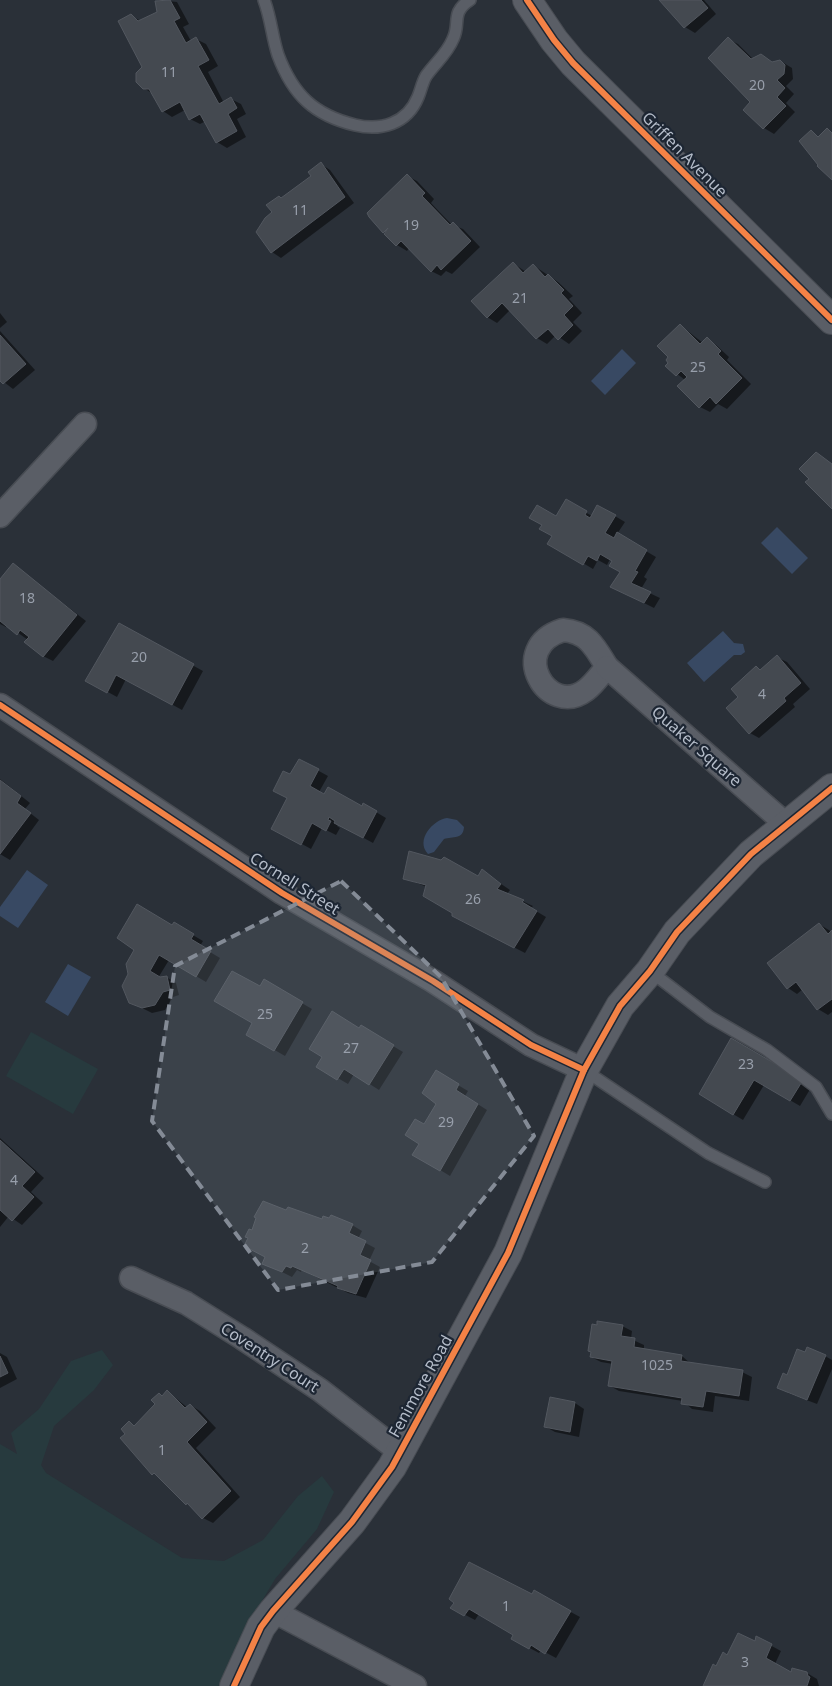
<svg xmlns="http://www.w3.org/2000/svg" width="832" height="1686" font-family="'Noto Sans',sans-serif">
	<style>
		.green { fill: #273a3e }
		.water { fill: #384963 }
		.shadow { fill: #0007 }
		.building { fill: #444950; stroke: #52575f }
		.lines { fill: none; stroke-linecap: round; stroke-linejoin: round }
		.service-casing { stroke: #484c53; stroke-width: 14 }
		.minor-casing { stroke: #484c53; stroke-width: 25 }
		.tertiary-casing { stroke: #484c53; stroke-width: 30 }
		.service { stroke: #5a5e66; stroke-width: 11 }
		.minor { stroke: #5a5e66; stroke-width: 22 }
		.tertiary { stroke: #5a5e66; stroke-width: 28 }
		.cycleway-casing { stroke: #1d2633; stroke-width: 9 }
		.cycleway { stroke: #f48246; stroke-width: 6 }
		.marked { fill: #848b96; fill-opacity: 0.2; stroke: #848b96; stroke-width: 4; stroke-dasharray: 10 6; stroke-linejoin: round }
		.labels { text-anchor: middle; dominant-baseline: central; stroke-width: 4.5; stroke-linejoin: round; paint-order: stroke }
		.number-label { font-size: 14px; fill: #989fab }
		.street-label { font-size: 16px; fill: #b4bcc9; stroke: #1d2633 }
	</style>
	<rect width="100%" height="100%" fill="#2a3038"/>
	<g class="green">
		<path d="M31 1032 98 1069 73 1114 6 1076Z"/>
		<path d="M102 1350 113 1365 94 1390 54 1426 41 1465 46 1473 182 1558 224 1561 263 1540 298 1496 322 1476 334 1492 317 1529 275 1579 259 1606 222 1686H0V1444L17 1454 11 1433 39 1409 71 1361Z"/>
	</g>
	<g class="water">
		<path d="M622 349 636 363 605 395 591 381Z"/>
		<path d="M777 527 808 558 792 574 761 543Z"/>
		<path d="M723 631 734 643 743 644 745 652 741 655H734L704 682 687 663Z"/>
		<path d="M447 818 457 820 464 827C463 840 453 836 444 839L434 852 428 854C415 840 433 820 447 818Z"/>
		<path d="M27 870 48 885 18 928 0 916V907Z"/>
		<path d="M68 964 91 977 68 1016 45 1002Z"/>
	</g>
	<g class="shadow">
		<path d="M159 0 177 2 189 24 183 27 191 41 196 39 206 44 218 66 208 72 224 103 231 99 241 104 246 114 237 119 246 137 227 148 217 142 206 121 200 124 190 119 185 110 172 117 163 111 153 94 144 88V67L131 16 141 21 158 13 156 2Z"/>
		<path d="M661 0H704L716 14 695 33 685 27Z"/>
		<path d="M728 39 738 44 753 59 773 63 782 62 792 68 793 79 786 86 794 94 786 103 795 112 774 134 764 128Z"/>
		<path d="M321 164 330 170 354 203 281 258 272 252 274 213 282 199 313 176Z"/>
		<path d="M407 176 417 181 434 199 431 203 452 225 463 229 480 247 452 274 446 271 441 276 431 271 409 248 407 251 397 245 384 232Z"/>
		<path d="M513 263 526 272 533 265 558 282 573 296 569 299 582 313 573 322 582 331 569 344 556 335 547 344 537 338 510 310 497 323 487 317Z"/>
		<path d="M0 313 7 322 0 328Z"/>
		<path d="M680 325 703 343 707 339 716 345 729 357 727 360 751 384 727 409 718 404 710 412 700 407 685 380 667 366Z"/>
		<path d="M0 331 35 370 13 389 0 379Z"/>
		<path d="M566 501 592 516 598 506 625 522 617 534 656 557 644 577 647 579 641 589 660 598 654 608 622 592 621 571 614 561 610 559 607 565 598 560 593 569 549 543 553 536 557 518Z"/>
		<path d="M13 565 86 621 53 661 43 656 28 640 7 625 6 627 0 624V581Z"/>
		<path d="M119 625 203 671 182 710 126 679 117 697 86 680Z"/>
		<path d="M777 657 787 662 810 689 793 704 795 707 759 738 750 733 740 697 761 671Z"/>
		<path d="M299 760 328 776 319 792 362 808 364 805 386 818 373 843 338 824 337 826 340 828 336 835 322 828 311 849 273 828 288 798 291 776Z"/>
		<path d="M0 779 30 803 25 809 39 820 10 860 0 854Z"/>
		<path d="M482 871 510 890 507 894 533 906 531 908 546 917 525 953 463 921 427 887 404 878 478 877Z"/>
		<path d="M174 924 203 941 200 946 220 958 206 982 169 960 158 978 166 977 176 983 179 995 173 997 165 1010 152 1013 130 1002Z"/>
		<path d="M819 924 832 932V1012L828 1015 818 1009 803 989 797 994 788 988Z"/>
		<path d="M264 981 312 1009 285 1056 247 1034 254 1023 260 988Z"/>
		<path d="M361 1027 403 1052 379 1090 354 1074 348 1084 317 1066Z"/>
		<path d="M732 1040 812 1086 800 1106 764 1085 743 1120 733 1114Z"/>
		<path d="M436 1072 468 1091 465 1096 487 1110 450 1176 414 1154 420 1143 425 1125 438 1103Z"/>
		<path d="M0 1138 44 1178 31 1192 43 1203 22 1225 9 1216 0 1227Z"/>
		<path d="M287 1212 352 1225 362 1231 358 1239 375 1248 369 1261 380 1267 366 1298 348 1293 302 1270 301 1272 297 1270 292 1277 264 1263 267 1257 252 1232Z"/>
		<path d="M622 1326 632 1331 631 1339 644 1345V1350L682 1356 691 1364 742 1372 752 1377 749 1401 715 1396 713 1412 692 1409 683 1401 619 1391 610 1386 613 1364 601 1362 591 1357Z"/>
		<path d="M0 1353 7 1357 17 1379 0 1388Z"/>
		<path d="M806 1354 825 1356 832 1360V1369L817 1404 788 1393 787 1376Z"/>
		<path d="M168 1392 188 1408 190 1405 200 1411 216 1428 196 1448 240 1497 213 1523 203 1518 127 1434 129 1423 135 1426 157 1404 159 1394 163 1396Z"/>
		<path d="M575 1403 584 1409 579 1437 555 1432 546 1427Z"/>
		<path d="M534 1592 580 1617 556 1658 541 1650 539 1653 522 1644 515 1635 479 1614 475 1620 452 1608 532 1595Z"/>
		<path d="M757 1638 781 1651 775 1664 791 1673H807L817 1679 819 1686H704L727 1656 755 1642Z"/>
	</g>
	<g class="building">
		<path d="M170 0 180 18 174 21 186 43 196 37 209 60 198 66 219 104 231 97 237 108 228 114 237 131 216 143 200 114 189 120 180 102 162 112 149 89H143L136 82V73L142 67 118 21 131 14 138 21 157 12 155 1Z"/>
		<path d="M659 0H701L708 8 684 28Z"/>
		<path d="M728 37 751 59 761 54 772 62 780 60 785 65 784 74 777 80 785 88 777 97 786 106 763 129 743 110 750 102 708 58Z"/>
		<path d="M827 128 832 133V180L817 166 818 165 799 141 811 130 818 137Z"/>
		<path d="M321 162 345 197 271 253 256 232 265 218 272 212 266 205 279 196 281 198 311 176 308 172Z"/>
		<path d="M407 174 425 193 422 196 450 225 453 222 471 241 441 270 437 265 431 272 401 241 396 246 384 234 388 228 383 233 369 217 367 213Z"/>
		<path d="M513 262 523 273 533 264 545 277 548 274 564 290 561 293 573 306 564 315 573 325 558 340 548 329 536 339 502 303 487 318 471 301Z"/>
		<path d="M680 324 700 344 707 337 721 351 718 354 742 378 716 404 710 397 699 408 677 386 687 377 681 371 676 376 665 366 668 363 666 360 668 357 657 346Z"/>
		<path d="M0 335 26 364 3 384 0 381Z"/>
		<path d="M816 452 832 464V509L805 482 809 479 799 469Z"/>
		<path d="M566 499 587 511 585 515 590 518 597 505 616 515 605 533 614 538 617 532 647 550 635 571 638 572 631 583 651 592 644 603 610 587 620 572 609 566 612 561 600 554 597 561 588 556 583 565 547 544 552 536 539 529 542 525 529 518 537 505 556 516Z"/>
		<path d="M13 563 77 615 43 657 24 642 29 637 20 630 17 635 0 621V579Z"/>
		<path d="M119 623 194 664 172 705 116 675 107 693 85 681Z"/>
		<path d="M777 655 801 683 784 698 786 701 749 734 726 708 738 697 731 689 756 666 760 670Z"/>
		<path d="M299 759 319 769 310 786 324 794 328 787 362 806 363 803 377 811 363 838 334 823 335 821 329 817 328 820 331 821 326 831 312 823 301 845 271 829 287 798 273 791 283 771 290 774Z"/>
		<path d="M0 780 21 796 17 803 31 813 0 854Z"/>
		<path d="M409 851 441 860 444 857 478 876 482 869 501 884 497 889 524 900 522 902 537 911 514 948 452 916V913L423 896 426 885 403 879Z"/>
		<path d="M137 904 172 925 174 922 194 934 191 939 211 951 196 977 159 955 150 971 160 977 167 976 170 990 163 992 155 1005 142 1008 129 1003 122 986 128 974 126 964 134 950 117 938Z"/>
		<path d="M819 923 828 934 832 930V999L817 1010 796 982 787 989 767 963Z"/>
		<path d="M232 971 260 986 264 979 303 1002 274 1051 246 1035 252 1023 214 1001Z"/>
		<path d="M332 1011 359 1028 361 1025 394 1045 369 1085 344 1069 337 1080 316 1067 322 1057 309 1049Z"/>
		<path d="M731 1038 803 1080 790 1101 754 1080 733 1115 699 1094Z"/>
		<path d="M436 1070 459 1084 456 1090 478 1104 440 1171 412 1155 419 1144 405 1135 415 1119 424 1124 436 1104 422 1093Z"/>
		<path d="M0 1140 35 1172 22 1186 34 1197 12 1221 0 1210Z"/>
		<path d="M263 1201 286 1210 288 1207 322 1219 323 1216 329 1218 331 1215 353 1224 349 1233 366 1241 360 1255 371 1260 356 1294 337 1288 338 1286 292 1266 291 1268 286 1266 282 1272 262 1264 265 1257 244 1246 248 1238 245 1237 249 1229 252 1230 256 1218 254 1217Z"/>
		<path d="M597 1321 623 1325 621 1336 635 1338 634 1347 682 1355 681 1361 743 1370 739 1396 706 1391 703 1407 681 1404 682 1398 608 1386 612 1361 590 1357 591 1352 588 1351 592 1324 597 1325Z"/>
		<path d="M807 1347 826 1355 807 1400 777 1388 783 1373 787 1375 797 1349 805 1352Z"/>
		<path d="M0 1356 8 1373 0 1377Z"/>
		<path d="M167 1390 185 1408 190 1404 207 1422 187 1442 231 1491 202 1519 187 1503 186 1505 154 1473 152 1475 120 1438 125 1434 121 1429 129 1421 134 1426 155 1404 151 1400 159 1393 162 1396Z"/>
		<path d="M550 1397 575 1402 570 1432 544 1427Z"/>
		<path d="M469 1562 532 1594 534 1590 571 1611 545 1654 531 1645 529 1649 511 1639 513 1635 469 1609 464 1616 450 1608 454 1603 449 1599Z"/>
		<path d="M738 1633 755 1641 756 1636 772 1644 766 1658 791 1672 792 1668 807 1672 808 1676 810 1677 807 1686H703L713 1664 716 1666 723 1652 727 1655Z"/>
	</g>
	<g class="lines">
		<defs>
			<g id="service">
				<path d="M264 0C271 18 272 37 278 55 293 95 314 115 355 125 381 131 407 124 418 97 421 90 422 83 426 76 435 63 447 54 453 39 461 23 450 13 470 0"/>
				<path d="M650 971 710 1017 767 1050 816 1087 832 1114"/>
				<path d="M584 1070 708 1153 765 1182"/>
			</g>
			<g id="minor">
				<path d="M0 516 85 424"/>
				<path d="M563 630C588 632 595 647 607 667 600 675 594 684 586 690 548 719 506 648 563 630Z"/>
				<path d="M607 667 787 825"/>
				<path d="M0 705 282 893 433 981 531 1045 584 1070"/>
				<path d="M131 1278 186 1303 242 1338 320 1390 400 1452"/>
				<path d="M273 1611 415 1686"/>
			</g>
			<g id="tertiary">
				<path d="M527 0 554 40 573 63 832 320"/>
				<path d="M234 1686 261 1627 273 1611 352 1522 392 1467 508 1253 584 1070 620 1006 650 971 677 932 751 854 832 788"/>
			</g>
		</defs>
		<use href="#service" class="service-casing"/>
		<use href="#minor" class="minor-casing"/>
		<use href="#tertiary" class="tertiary-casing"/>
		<use href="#service" class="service"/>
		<use href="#minor" class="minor"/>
		<use href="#tertiary" class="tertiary"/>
		<defs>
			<g id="cycleway">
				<path d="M527 0 554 40 573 63 832 320"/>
				<path d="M0 705 282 893 433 981 531 1045 584 1070"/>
				<path d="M234 1686 261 1627 273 1611 352 1522 392 1467 508 1253 584 1070 620 1006 650 971 677 932 751 854 832 788"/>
			</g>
		</defs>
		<use href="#cycleway" class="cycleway-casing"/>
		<use href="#cycleway" class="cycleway"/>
	</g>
	<path class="marked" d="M341 881 441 977 534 1136 432 1262 278 1290 152 1121 175 966Z"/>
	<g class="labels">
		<g class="number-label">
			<text x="169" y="71">11</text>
			<text x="757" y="84">20</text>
			<text x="300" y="209">11</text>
			<text x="411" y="224">19</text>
			<text x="520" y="297">21</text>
			<text x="698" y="366">25</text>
			<text x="27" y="597">18</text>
			<text x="139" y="656">20</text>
			<text x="762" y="693">4</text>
			<text x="473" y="898">26</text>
			<text x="265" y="1013">25</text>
			<text x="351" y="1047">27</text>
			<text x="746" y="1063">23</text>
			<text x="446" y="1121">29</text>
			<text x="14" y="1179">4</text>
			<text x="305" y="1247">2</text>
			<text x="657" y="1364">1025</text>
			<text x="162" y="1449">1</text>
			<text x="506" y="1605">1</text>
			<text x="745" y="1661">3</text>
		</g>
		<g class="street-label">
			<text transform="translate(685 154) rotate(45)">Griffen Avenue</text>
			<text transform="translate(697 746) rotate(41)">Quaker Square</text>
			<text transform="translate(295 883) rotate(32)">Cornell Street</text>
			<text transform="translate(270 1357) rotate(33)">Coventry Court</text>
			<text transform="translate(420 1386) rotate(-61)">Fenimore Road</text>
		</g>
	</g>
</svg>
